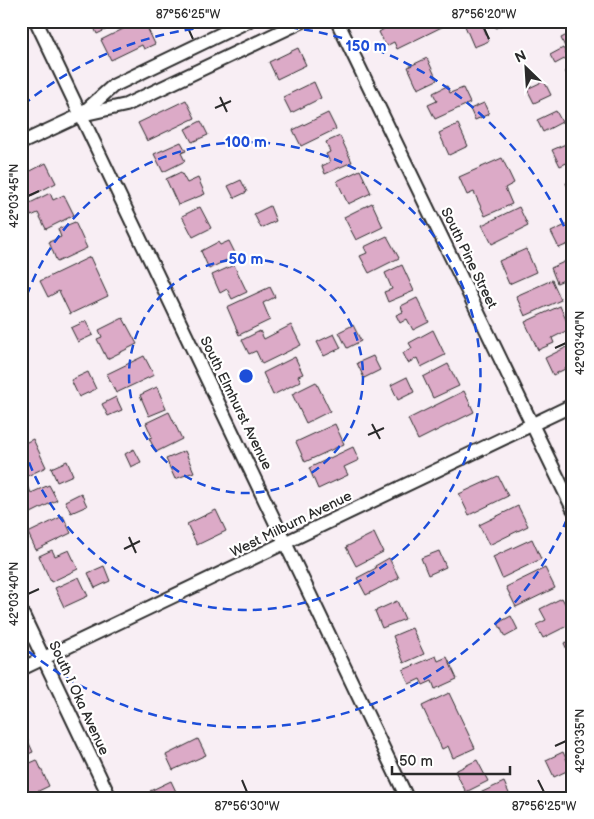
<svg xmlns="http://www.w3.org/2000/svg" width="594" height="819" font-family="'Balsamiq Sans',sans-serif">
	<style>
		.building { fill: #dcaac7; stroke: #2b2b2b }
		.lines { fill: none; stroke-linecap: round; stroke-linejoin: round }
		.minor-casing { stroke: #2b2b2b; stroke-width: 16 }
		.minor { stroke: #fff; stroke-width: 12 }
		.ticks { fill: none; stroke: #2b2b2b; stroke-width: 2 }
		.ring { fill: none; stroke: #1d4ed8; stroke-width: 2.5; stroke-dasharray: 9 6 }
		.labels { text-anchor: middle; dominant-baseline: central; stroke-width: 4.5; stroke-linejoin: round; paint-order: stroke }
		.street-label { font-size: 14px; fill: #2b2b2b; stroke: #fff }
		.centre { fill: #1d4ed8; stroke: #fff; stroke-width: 2.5 }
		.ring-label { font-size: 15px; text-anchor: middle; font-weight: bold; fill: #1d4ed8; stroke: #fff; stroke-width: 4.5; stroke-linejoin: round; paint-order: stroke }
		.neatline { fill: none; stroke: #2b2b2b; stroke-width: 2 }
		.ticks-label { font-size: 12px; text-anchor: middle; fill: #2b2b2b }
	</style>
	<rect width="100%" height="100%" fill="#f8eef4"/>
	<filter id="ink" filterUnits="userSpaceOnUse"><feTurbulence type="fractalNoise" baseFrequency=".02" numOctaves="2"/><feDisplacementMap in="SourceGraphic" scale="10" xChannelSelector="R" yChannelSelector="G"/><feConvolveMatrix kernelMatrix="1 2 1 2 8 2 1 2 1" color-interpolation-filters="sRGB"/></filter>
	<g filter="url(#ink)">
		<g class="building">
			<path d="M91 21H124L97 34Z"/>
			<path d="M139 21H144L155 44 144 49 142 45 111 60 101 40Z"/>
			<path d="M380 21H454L397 49 394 42 386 46 379 32 384 29Z"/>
			<path d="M477 21H481L489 41 474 47 465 26Z"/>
			<path d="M493 21H511L496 28Z"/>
			<path d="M573 32V43L565 47 561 38Z"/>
			<path d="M298 48 306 65 277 79 269 62Z"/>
			<path d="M563 48 568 57 555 64 550 55Z"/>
			<path d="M427 58 437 80 418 89 408 67Z"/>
			<path d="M573 67V86L565 71Z"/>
			<path d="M544 81 551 95 534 103 527 89Z"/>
			<path d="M314 82 321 98 291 113 283 97Z"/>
			<path d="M447 86 450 93 463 88 470 103 435 119 428 105 437 101 433 93Z"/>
			<path d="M186 100 195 118 147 141 138 123Z"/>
			<path d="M484 103 489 114 475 120 470 109Z"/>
			<path d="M556 111 562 122 543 132 537 120Z"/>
			<path d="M328 113 336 129 301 146 293 130Z"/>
			<path d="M201 121 208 135 192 142 185 129Z"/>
			<path d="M458 124 468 146 449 155 439 133Z"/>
			<path d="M340 136 352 162 325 174 322 166 330 162 326 154 330 152 326 142Z"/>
			<path d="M181 142 186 151 181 153 185 161 163 172 154 154Z"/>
			<path d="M568 143 573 152V160L560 166 552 150Z"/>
			<path d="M502 158 514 183 505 188 512 204 485 216 474 192 467 195 459 177Z"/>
			<path d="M46 163 56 183 21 201V176Z"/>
			<path d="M360 170 371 193 348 204 337 181Z"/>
			<path d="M181 172 187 183 198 178 205 194 178 205 166 179Z"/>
			<path d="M241 180 247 192 234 198 228 186Z"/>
			<path d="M573 181V199L566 183Z"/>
			<path d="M50 193 53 200 64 195 74 215 46 229 38 213 31 216 26 205Z"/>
			<path d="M372 203 383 227 356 240 344 217Z"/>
			<path d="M270 206 276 221 261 228 254 214Z"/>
			<path d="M200 207 211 228 193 237 182 216Z"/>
			<path d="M519 207 528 226 492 244 482 225Z"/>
			<path d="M75 222 87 248 57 262 49 242 61 237 58 229Z"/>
			<path d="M568 224 573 235V242L559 248 551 232Z"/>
			<path d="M387 236 399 258 369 273 360 256 367 253 364 247Z"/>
			<path d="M229 241 236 255 209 269 201 251 218 242 220 245Z"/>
			<path d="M526 249 536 272 509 284 499 261Z"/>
			<path d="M90 257 108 296 70 314 59 291 48 297 40 281Z"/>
			<path d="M566 261 573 276 557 283 551 268Z"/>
			<path d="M234 265 247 292 232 299 227 289 220 293 212 275Z"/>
			<path d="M402 265 414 291 388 302 384 292 392 289 385 273Z"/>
			<path d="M552 280 561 300 525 316 516 296Z"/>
			<path d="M270 287 275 297 263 303 270 320 239 335 227 307Z"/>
			<path d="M417 298 429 322 413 330 407 319 400 323 396 315 403 312 401 306Z"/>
			<path d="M560 306 570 329 552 338 554 343 538 350 525 322Z"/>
			<path d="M123 318 137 344 107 359 97 339 102 337 99 330Z"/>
			<path d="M86 321 93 335 78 342 71 328Z"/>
			<path d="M291 325 301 345 262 364 256 351 249 354 242 340 260 331 264 339Z"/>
			<path d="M353 325 361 341 347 348 339 332Z"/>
			<path d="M433 330 445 355 421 367 417 358 408 363 403 353 412 348 409 343Z"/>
			<path d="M334 334 341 348 324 356 317 342Z"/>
			<path d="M573 344V365L553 375 545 358Z"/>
			<path d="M144 356 154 375 116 393 107 374Z"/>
			<path d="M373 356 380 370 364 378 357 363Z"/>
			<path d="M295 357 303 374 298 376 301 381 273 395 263 373Z"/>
			<path d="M448 364 459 386 433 398 423 377Z"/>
			<path d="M88 372 96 389 79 397 71 380Z"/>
			<path d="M407 377 414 392 398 400 391 385Z"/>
			<path d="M316 382 330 411 306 423 292 394Z"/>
			<path d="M157 387 166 409 149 416 140 395Z"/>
			<path d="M464 391 474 412 418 440 408 419Z"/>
			<path d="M116 397 122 410 108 416 102 404Z"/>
			<path d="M169 412 182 439 156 452 149 438 152 437 146 423Z"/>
			<path d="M335 424 344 444 305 462 296 442Z"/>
			<path d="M33 439 46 467 21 479V445Z"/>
			<path d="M353 447 359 460 344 467 348 475 318 489 309 468Z"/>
			<path d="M134 449 141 462 131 467 125 454Z"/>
			<path d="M185 451 194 472 175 479 166 459Z"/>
			<path d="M67 461 73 475 57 482 51 468Z"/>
			<path d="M498 476 508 496 469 515 459 494Z"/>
			<path d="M49 485 57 500 21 518V492L29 488 31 493Z"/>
			<path d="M81 493 87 506 71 513 65 501Z"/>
			<path d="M518 506 528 526 489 545 479 525Z"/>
			<path d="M216 510 226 531 197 545 187 524Z"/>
			<path d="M63 516 71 533 36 550 28 533Z"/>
			<path d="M374 533 383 552 356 566 346 547Z"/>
			<path d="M532 539 541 559 502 578 493 557Z"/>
			<path d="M52 550 55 556 69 550 78 569 51 582 39 556Z"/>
			<path d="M439 551 446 567 428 575 421 558Z"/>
			<path d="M389 558 399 578 366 595 357 578 376 568 375 566Z"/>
			<path d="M104 566 110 581 95 588 88 573Z"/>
			<path d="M545 568 555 588 516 607 506 587Z"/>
			<path d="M79 577 88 596 64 607 55 588Z"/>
			<path d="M562 598 573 619V623L543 638 536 625 546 620 540 609Z"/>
			<path d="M397 601 405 619 382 628 375 611Z"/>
			<path d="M511 616 518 630 505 637 498 623Z"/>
			<path d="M412 628 424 654 404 663 393 636Z"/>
			<path d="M573 639V661H572L564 643Z"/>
			<path d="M436 656 438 661 447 657 457 679 435 689 432 681 423 685 420 679 409 684 403 670Z"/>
			<path d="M573 681V696L567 684Z"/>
			<path d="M449 693 475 748 453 758 448 746 442 749 422 706Z"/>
			<path d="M24 732 33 752 21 757V733Z"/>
			<path d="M198 739 206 755 173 770 166 755Z"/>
			<path d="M563 752 571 769 554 777 546 760Z"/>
			<path d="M37 760 49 786 24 798H21V767Z"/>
			<path d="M477 760 488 781 466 792 455 771Z"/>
			<path d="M171 781 179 798H154L150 791Z"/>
			<path d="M504 782 511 798H469Z"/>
			<path d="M52 792 55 798H41Z"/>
		</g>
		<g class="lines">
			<defs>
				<g id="minor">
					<path d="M36 21 407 798"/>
					<path d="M337 21 573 509"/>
					<path d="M83 113 113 86 248 21"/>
					<path d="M21 143 81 115 126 105 303 21"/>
					<path d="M21 611 110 798"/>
					<path d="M21 669 573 405"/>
				</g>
			</defs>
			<use href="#minor" class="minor-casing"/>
			<use href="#minor" class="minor"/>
		</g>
	</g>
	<path class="ticks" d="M188 28 193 39M484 28 489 39M220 97 227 112M215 108 231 101M28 196 39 191M555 348 566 343M372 424 380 439M368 435 384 428M129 537 136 553M124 549 140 541M28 594 39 589M555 746 566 741M242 780 247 792M538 780 544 792"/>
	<g class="ring">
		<circle cx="246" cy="376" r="117"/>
		<path d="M22 310A234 234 0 1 1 22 442"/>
		<path d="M573 505A351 351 0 0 1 23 647M23 105A351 351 0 0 1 573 247"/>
	</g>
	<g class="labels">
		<g class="street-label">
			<text transform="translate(469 258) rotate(64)">South Pine Street</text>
			<text transform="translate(236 403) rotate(64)">South Elmhurst Avenue</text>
			<text transform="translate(291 524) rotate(-26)">West Milburn Avenue</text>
			<text transform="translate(79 698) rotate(65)">South I Oka Avenue</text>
		</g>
	</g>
	<circle cx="246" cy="376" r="8" class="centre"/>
	<g class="ring-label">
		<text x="366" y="51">150 m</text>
		<text x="246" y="147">100 m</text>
		<text x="246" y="264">50 m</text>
	</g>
	<rect width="594" height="819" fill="none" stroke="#fff" stroke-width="55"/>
	<g transform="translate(526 68) rotate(335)" stroke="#ffffff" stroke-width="4" paint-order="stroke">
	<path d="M0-4L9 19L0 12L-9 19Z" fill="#2b2b2b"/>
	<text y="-8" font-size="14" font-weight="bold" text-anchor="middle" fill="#2b2b2b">N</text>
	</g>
	<path d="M392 766v8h118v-8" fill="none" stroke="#2b2b2b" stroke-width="2.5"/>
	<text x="399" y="766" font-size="15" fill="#2b2b2b" stroke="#ffffff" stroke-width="4" paint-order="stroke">50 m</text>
	<rect x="28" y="28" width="538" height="764" class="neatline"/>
	<g class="ticks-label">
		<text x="188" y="18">87°56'25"W</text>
		<text x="484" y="18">87°56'20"W</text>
		<text transform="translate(14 196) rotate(-90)" y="4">42°03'45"N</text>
		<text transform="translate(580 343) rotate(-90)" y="4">42°03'40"N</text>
		<text transform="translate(14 594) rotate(-90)" y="4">42°03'40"N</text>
		<text transform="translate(580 741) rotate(-90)" y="4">42°03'35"N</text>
		<text x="247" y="810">87°56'30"W</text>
		<text x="544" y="810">87°56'25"W</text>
	</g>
</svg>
